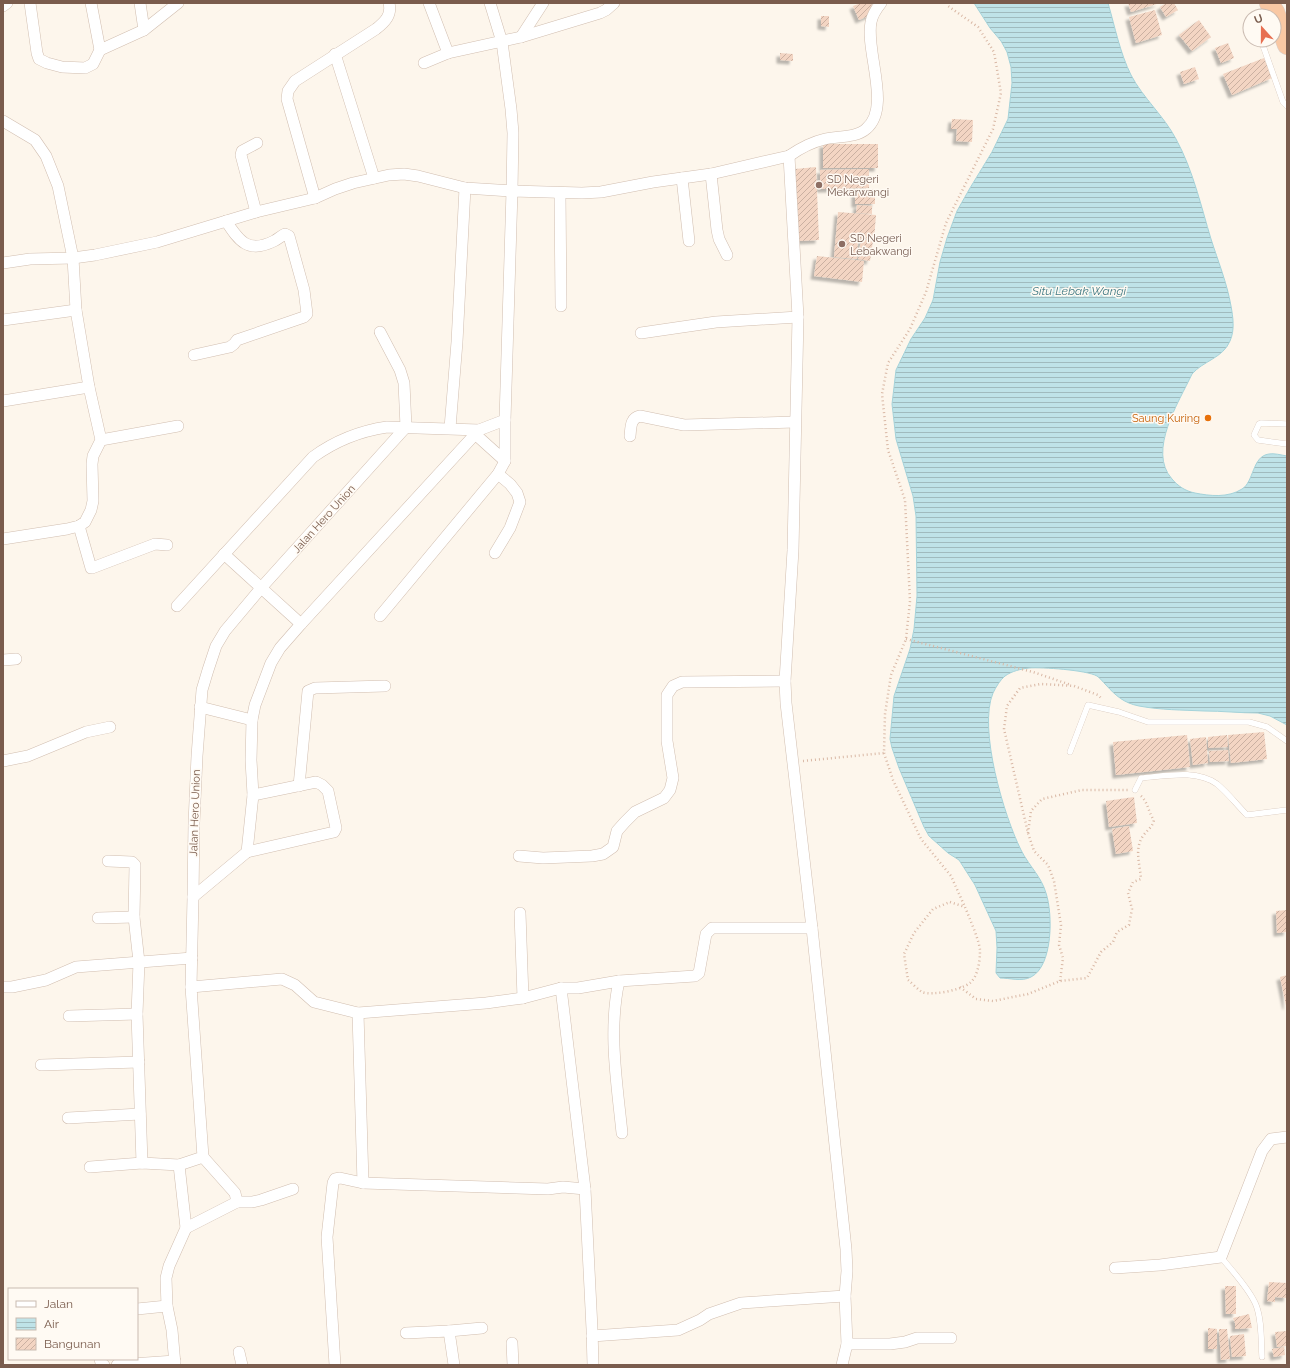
<svg xmlns="http://www.w3.org/2000/svg" width="1290" height="1368" font-family="Raleway,sans-serif">
	<style>
		.water { fill: url(#water-rules); stroke: #a5d3da }
		.building { fill: url(#building-hatch); filter: url(#shadow) }
		.lines { fill: none; stroke-linecap: round; stroke-linejoin: round }
		.service-casing { stroke: #d1beb0; stroke-width: 6 }
		.minor-casing { stroke: #d1beb0; stroke-width: 12 }
		.trunk-casing { stroke: #dad1cd; stroke-width: 20 }
		.path { stroke: #d9b8a5; stroke-width: 2.5; stroke-dasharray: 1 3; stroke-linecap: butt }
		.service { stroke: #fff; stroke-width: 5.5 }
		.minor { stroke: #fff; stroke-width: 11 }
		.trunk { stroke: #f9c8a4; stroke-width: 19 }
		.education-dot { fill: #8d6e63; stroke: #fffaf3; stroke-width: 1.5 }
		.food-dot { fill: #e8710a; stroke: #fffaf3; stroke-width: 1.5 }
		.labels { text-anchor: middle; dominant-baseline: central; stroke-width: 3; stroke-linejoin: round; paint-order: stroke }
		.education-label { font-size: 11px; fill: #785e54; stroke: #fffaf3; text-anchor: start }
		.food-label { font-size: 11px; fill: #c56008; stroke: #fffaf3; text-anchor: end }
		.street-label { font-size: 11px; fill: #7a5c4d; stroke: #fffaf3 }
		.water-label { font-size: 12px; font-style: italic; fill: #437c86; stroke: #fffaf3 }
	</style>
	<defs>
		<pattern id="water-rules" width="6" height="5" patternUnits="userSpaceOnUse"><rect width="6" height="5" fill="#bfe3e8"/><path d="M0 2.5h6" fill="none" stroke="#a0bbbe"/></pattern>
		<pattern id="building-hatch" width="6" height="6" patternUnits="userSpaceOnUse"><rect width="6" height="6" fill="#f3d5c3"/><path d="M-1 1l2-2M0 6l6-6M5 7l2-2" fill="none" stroke="#cab0a1"/></pattern>
		<filter id="shadow"><feDropShadow dx="-3.5" dy="3.5" stdDeviation="1" flood-color="#0004"/></filter>
	</defs>
	<rect width="100%" height="100%" fill="#fdf6ec"/>
	<path class="water" d="M974 3H1108C1115 27 1120 53 1131 75 1143 98 1164 116 1176 139 1193 170 1201 206 1211 239 1218 261 1227 283 1231 306 1233 317 1235 330 1230 341 1223 358 1203 361 1192 374 1179 402 1147 451 1172 479 1178 486 1185 491 1195 493 1210 496 1228 498 1242 489 1254 482 1252 456 1269 454 1274 453 1281 455 1287 456V725L1270 716 1258 713C1240 713 1222 711 1204 711 1183 710 1160 710 1139 706 1124 703 1116 696 1106 685 1103 682 1100 678 1097 676 1086 670 1042 667 1029 668 1021 669 1012 671 1005 676 1000 680 996 687 993 693 978 729 1004 816 1021 850 1029 866 1041 876 1046 893 1053 914 1053 966 1031 977 1022 982 1010 978 1000 978L996 973 997 948 996 931 975 885 959 860 948 853 929 836 924 827 899 768 892 748 890 739 894 696 910 649 914 629 917 596 916 516 913 496 896 439 892 404 896 370 911 339 925 318 933 300 940 262 947 238 957 211 970 188 992 152 1008 119 1012 83 1011 67 1007 52 1001 41 990 28Z"/>
	<g class="building">
		<path d="M861 3H871L875 13 859 20 853 6Z"/>
		<path d="M1128 3H1160L1131 12Z"/>
		<path d="M1166 3H1174L1178 10 1166 17 1160 7Z"/>
		<path d="M1155 10 1162 35 1136 43 1129 17Z"/>
		<path d="M821 16H829V27L821 26Z"/>
		<path d="M1199 20 1211 37 1192 51 1179 35Z"/>
		<path d="M1228 43 1234 58 1221 63 1215 48Z"/>
		<path d="M780 53 793 54V61L780 60Z"/>
		<path d="M1264 58 1272 78 1232 95 1223 74Z"/>
		<path d="M1195 67 1199 79 1184 84 1180 72Z"/>
		<path d="M952 119 973 120 972 142 956 141 957 129H951Z"/>
		<rect x="823" y="144" width="55" height="24"/>
		<path d="M816 167 819 240 798 241 795 169Z"/>
		<path d="M869 169V188L820 189V170Z"/>
		<rect x="855" y="189" width="20" height="15"/>
		<path d="M857 205 872 206V214L856 213Z"/>
		<path d="M838 212 876 215 874 240 857 238 858 239 857 259 834 257Z"/>
		<path d="M861 239 873 241 870 261 858 259Z"/>
		<path d="M817 256 864 261 862 282 814 276Z"/>
		<path d="M1264 732 1267 759 1231 763 1228 735Z"/>
		<path d="M1187 735 1190 767 1116 775 1113 742Z"/>
		<path d="M1227 735 1228 747 1208 748V737Z"/>
		<path d="M1206 737 1208 763 1193 765 1190 739Z"/>
		<path d="M1228 750 1229 761 1210 762 1209 751Z"/>
		<path d="M1134 797 1137 823 1109 827 1106 801Z"/>
		<path d="M1129 826 1133 851 1116 854 1112 829Z"/>
		<path d="M1287 910V932L1277 933 1276 911Z"/>
		<path d="M1287 975V1006H1286L1280 977Z"/>
		<path d="M1269 1282 1287 1283V1298L1275 1297V1302L1267 1301Z"/>
		<path d="M1225 1286H1236V1314H1226Z"/>
		<path d="M1249 1314 1252 1328 1235 1329V1323L1233 1318Z"/>
		<path d="M1208 1328 1217 1329V1349H1208Z"/>
		<path d="M1219 1329H1227L1230 1359 1221 1360Z"/>
		<path d="M1287 1331V1346L1277 1347 1275 1332Z"/>
		<path d="M1244 1334 1246 1356 1232 1357 1230 1336Z"/>
		<path d="M1284 1347 1285 1355 1274 1357 1272 1349Z"/>
	</g>
	<g class="lines">
		<defs>
			<g id="service">
				<path d="M1261 40 1283 102 1287 106"/>
				<path d="M1287 424 1261 423 1259 424 1254 435 1258 440 1287 444"/>
				<path d="M1070 752 1088 705 1119 712 1148 722H1249L1267 727 1287 741"/>
				<path d="M1135 790 1141 778C1166 776 1196 769 1217 784 1228 793 1237 805 1247 815L1287 810"/>
				<path d="M1221 1257C1232 1271 1249 1288 1256 1305 1262 1320 1261 1341 1262 1357"/>
			</g>
			<g id="minor">
				<path d="M30 3 37 53 39 59 47 63 62 67 85 68 93 64 100 50 144 30 178 3"/>
				<path d="M91 3 100 50"/>
				<path d="M140 3 144 30"/>
				<path d="M429 3 448 53"/>
				<path d="M3 6 7 3"/>
				<path d="M521 37 543 3"/>
				<path d="M335 54 374 178"/>
				<path d="M424 63 448 53 521 37 600 13 606 10 614 3"/>
				<path d="M3 121 35 140 46 156 58 186 73 258 76 310 89 387 101 440 93 456 92 464 93 501 91 510 85 522 79 526 67 529 3 539"/>
				<path d="M789 156 798 317 793 550 785 681 786 703 812 928 846 1249 847 1271 845 1296 847 1344 842 1365"/>
				<path d="M711 174 717 230 719 239 727 255"/>
				<path d="M682 178 689 241"/>
				<path d="M560 193 561 306"/>
				<path d="M315 198 287 99 288 91 295 81 376 29C385 22 392 15 389 3"/>
				<path d="M256 212 241 155 242 151 257 143"/>
				<path d="M3 263 30 259 73 258 95 255 157 242 256 212 315 198 335 189 353 183 389 175 404 174 418 176 465 188 512 191 513 133 511 109 502 42 490 3"/>
				<path d="M3 320 76 310"/>
				<path d="M380 332 400 370 404 383 406 427"/>
				<path d="M641 333 716 322 798 317"/>
				<path d="M194 355 230 347 234 344 237 340 304 317 307 314 304 290 289 236 285 234C281 236 278 239 274 241 248 254 239 241 226 221"/>
				<path d="M3 401 89 387"/>
				<path d="M450 428 457 342 465 188"/>
				<path d="M475 434 505 461"/>
				<path d="M630 436C631 428 630 418 640 416L684 425 795 422"/>
				<path d="M101 440 178 426"/>
				<path d="M79 526 91 568H92L155 544 167 545"/>
				<path d="M495 553 510 528 520 502 517 493 510 484 498 474"/>
				<path d="M224 554 301 624"/>
				<path d="M177 606 313 457C335 441 360 431 387 427L479 430 505 420 512 191 582 193 601 192 653 182 711 174 789 156C799 149 812 142 825 139 838 136 856 138 866 129 892 108 865 51 871 22 872 16 877 8 881 3"/>
				<path d="M380 616 498 474 505 461V420"/>
				<path d="M3 660 16 659"/>
				<path d="M200 707 252 720"/>
				<path d="M3 761 28 756 86 732 110 727"/>
				<path d="M299 786 308 691 315 688 385 686"/>
				<path d="M247 852 334 832 336 828 328 791 322 785 316 782 253 795"/>
				<path d="M519 856 543 858 592 856 603 854 613 847 617 831 625 822 635 812 664 798 670 790 673 778 667 741V695L673 686 682 682 785 681"/>
				<path d="M108 861 132 862 135 865 134 917 139 962 137 1014 142 1163"/>
				<path d="M193 897 247 852 253 795 251 760 252 720 255 705 271 663 280 648 301 624 479 430"/>
				<path d="M520 913 523 998"/>
				<path d="M98 918 134 917"/>
				<path d="M619 981C608 1031 617 1083 622 1133"/>
				<path d="M3 987H12L46 980 76 967 192 958"/>
				<path d="M191 987 282 979 295 985 314 1002 358 1013 486 1003 523 998 561 988H578L619 981 695 976 699 973 706 934 712 928H812"/>
				<path d="M561 988 585 1189 592 1329 593 1365"/>
				<path d="M358 1013 363 1183"/>
				<path d="M69 1016 137 1014"/>
				<path d="M41 1065 139 1062"/>
				<path d="M68 1118 140 1114"/>
				<path d="M90 1167 142 1163 179 1165 203 1157 191 987 193 897 194 823 197 756 202 690 208 670 216 646 225 631 261 588 406 427"/>
				<path d="M237 1202H252L261 1200 293 1189"/>
				<path d="M186 1228 237 1202 235 1193 203 1157"/>
				<path d="M1115 1268 1160 1265 1221 1257 1262 1151 1271 1139 1287 1137"/>
				<path d="M137 1309 167 1306"/>
				<path d="M449 1331 482 1328"/>
				<path d="M406 1333 449 1331 454 1365"/>
				<path d="M592 1336 678 1330 700 1320 709 1314 741 1303 845 1296"/>
				<path d="M512 1343 513 1365"/>
				<path d="M847 1344H890L905 1342 917 1338H951"/>
				<path d="M239 1352 242 1365"/>
				<path d="M100 1359 101 1363 104 1365"/>
				<path d="M117 1365 175 1361"/>
				<path d="M175 1365 172 1330 167 1306 166 1278 169 1266 186 1228 179 1165"/>
				<path d="M335 1365 327 1237 333 1183 335 1179 340 1178 363 1183 548 1189 563 1187 585 1189"/>
			</g>
			<path id="trunk" d="M1269 3 1275 12 1287 45"/>
		</defs>
		<use href="#service" class="service-casing"/>
		<use href="#minor" class="minor-casing"/>
		<use href="#trunk" class="trunk-casing"/>
		<g class="path">
			<path d="M906 639 1033 672 1071 685"/>
			<path d="M884 753 893 780 921 839 951 876 965 907"/>
			<path d="M803 761 884 753 885 714 891 675 906 639 910 601 905 500 888 450 882 394 888 363 910 329 926 292 946 223 993 129 1001 93 994 52 978 27 948 6 947 3"/>
			<path d="M1028 833 1031 811 1042 799 1082 790H1128"/>
			<path d="M950 902 965 907C969 917 980 942 980 951 980 961 978 976 970 983 961 990 932 996 922 992 917 989 912 983 908 980L904 954 914 933 933 909Z"/>
			<path d="M1060 981 1063 958 1059 945 1061 925 1054 881 1048 865 1034 851 1028 833 1004 729 1007 706 1020 688 1041 684 1074 686 1098 695 1101 698"/>
			<path d="M960 987 976 999 993 1001 1028 994 1060 981 1087 978 1101 952 1113 942 1117 932 1129 925 1132 909 1128 893 1133 882 1141 879C1140 864 1134 849 1143 836 1147 830 1152 828 1154 820 1148 812 1148 802 1141 796"/>
		</g>
		<use href="#service" class="service"/>
		<use href="#minor" class="minor"/>
		<use href="#trunk" class="trunk"/>
	</g>
	<g class="education-dot">
		<circle cx="819" cy="185" r="4"/>
		<circle cx="842" cy="244" r="4"/>
	</g>
	<circle class="food-dot" cx="1208" cy="418" r="4"/>
	<g class="labels">
		<g class="education-label">
			<text x="827" y="179">SD Negeri<tspan x="827" dy="13">Mekarwangi</tspan></text>
			<text x="850" y="238">SD Negeri<tspan x="850" dy="13">Lebakwangi</tspan></text>
		</g>
		<g class="food-label">
			<text x="1200" y="418">Saung Kuring</text>
		</g>
		<g class="street-label">
			<text transform="translate(324 519) rotate(-48)">Jalan Hero Union</text>
			<text transform="translate(195 813) rotate(-88)">Jalan Hero Union</text>
		</g>
		<g class="water-label">
			<text x="1079" y="291">Situ Lebak Wangi</text>
		</g>
	</g>
	<rect width="1290" height="1368" fill="none" stroke="#7a5c4d" stroke-width="8"/>
	<rect x="8" y="1288" width="130" height="72" fill="#fffaf3" stroke="#cabbb1"/>
	<rect x="16" y="1301" width="20" height="6" fill="#ffffff" stroke="#cabbb1"/>
	<text x="44" y="1308" font-size="12" fill="#7a5c4d">Jalan</text>
	<rect x="16" y="1318" width="20" height="12" fill="url(#water-rules)" stroke="#cabbb1"/>
	<text x="44" y="1328" font-size="12" fill="#7a5c4d">Air</text>
	<rect x="16" y="1338" width="20" height="12" fill="url(#building-hatch)" stroke="#cabbb1"/>
	<text x="44" y="1348" font-size="12" fill="#7a5c4d">Bangunan</text>
	<g transform="translate(1262 28) rotate(339)"><circle r="19" fill="#fffaf3" stroke="#cabbb1"/>
	<path d="M0-3L7 15L0 10L-7 15Z" fill="#e76f51"/>
	<text y="-6" font-size="11" font-weight="bold" text-anchor="middle" fill="#7a5c4d">U</text>
	</g>
</svg>
